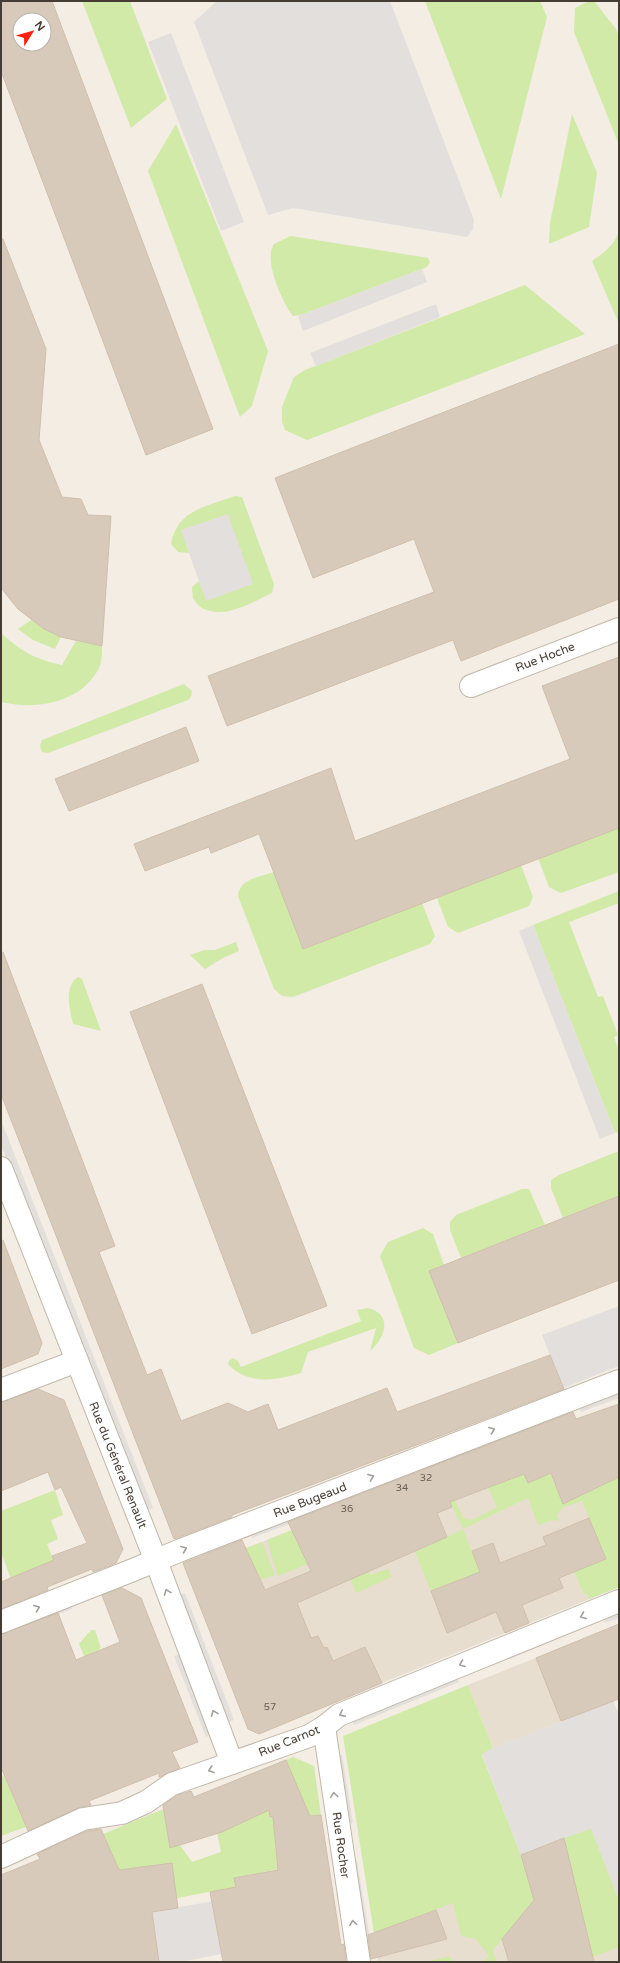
<svg xmlns="http://www.w3.org/2000/svg" width="620" height="1963" font-family="'Varela Round',sans-serif">
	<style>
		.residential { fill: #e7ded0 }
		.green { fill: #d1eaa8 }
		.parking { fill: #e3dfdc }
		.building { fill: #d8cabb; stroke: #d0bfab; fill-rule: evenodd }
		.lines { fill: none; stroke-linecap: round; stroke-linejoin: round }
		.minor-casing { stroke: #c1b7a8; stroke-width: 24 }
		.minor { stroke: #fff; stroke-width: 22 }
		.oneway { stroke: #a29e99 }
		.labels { text-anchor: middle; dominant-baseline: central; stroke-width: 3.5; stroke-linejoin: round; paint-order: stroke }
		.number-label { font-size: 10px; fill: #6a6055 }
		.street-label { font-size: 12px; fill: #453c33; stroke: #fff }
	</style>
	<rect width="100%" height="100%" fill="#f3ede3"/>
	<g class="residential">
		<path d="M619 1404V1587L258 1733 248 1729 227 1675 210 1562Z"/>
		<path d="M588 1637 619 1699 493 1748 468 1685Z"/>
		<path d="M591 1828 619 1900V1962H378L374 1933 493 1887 534 1900 521 1855Z"/>
	</g>
	<g class="green">
		<path d="M82 1H130L167 99 131 128Z"/>
		<path d="M425 1H540L547 17 501 199Z"/>
		<path d="M589 1H594L616 29 619 37V145L574 32 575 8Z"/>
		<path d="M572 114 597 173 589 227 549 244 550 223Z"/>
		<path d="M176 124 268 351 252 406 240 417 148 171Z"/>
		<path d="M619 230V324L592 261C604 253 615 245 619 230Z"/>
		<path d="M291 236 428 258 430 262 427 267 301 315 293 316C282 302 263 260 274 244Z"/>
		<path d="M525 285 585 334 307 440 285 430 282 422V407L294 377 305 370Z"/>
		<path d="M235 496 242 497 274 584 272 593C252 602 226 619 204 609 199 607 196 602 193 598L192 587 199 581 206 601 182 530 189 553 178 552 171 544C178 509 206 507 235 496Z"/>
		<path d="M31 620 61 637 55 649 33 640 18 629Z"/>
		<path d="M1 633C22 652 35 659 62 665L76 641 102 646C102 654 102 663 98 670 79 704 34 710 1 702Z"/>
		<path d="M184 684 192 691 191 697 188 700 48 753 42 752 40 746 42 740Z"/>
		<path d="M619 828V872L561 893 549 887 538 858Z"/>
		<path d="M521 865 533 897 529 906 458 933 448 927 437 898Z"/>
		<path d="M274 872 303 949 422 903 435 936 430 944 293 997 282 996 274 989 238 896C239 879 260 877 274 872Z"/>
		<path d="M619 891V903L569 922 598 997 603 996 618 1035 614 1037 619 1051V1132L615 1133 533 925Z"/>
		<path d="M236 942 239 951 223 958 205 969 190 955 204 950H215Z"/>
		<path d="M78 977 82 979 101 1031 73 1024C70 1010 63 987 78 977Z"/>
		<path d="M619 1151V1196L563 1218 551 1188V1180L559 1175Z"/>
		<path d="M522 1189H529L545 1225 461 1258 450 1230V1222L456 1215Z"/>
		<path d="M423 1228 433 1234 444 1265 430 1271 458 1343 429 1355 414 1348 380 1256 388 1242Z"/>
		<path d="M367 1308C393 1313 386 1338 370 1351L376 1328 308 1352 301 1373C277 1380 248 1386 228 1364L229 1361 233 1358 238 1361 241 1367 361 1321 357 1310Z"/>
		<path d="M522 1467 551 1473 555 1485 576 1487 580 1496 619 1477V1587L589 1599 587 1593 584 1595 574 1572 605 1559 582 1501C572 1506 561 1504 557 1516L560 1521 553 1520 538 1525 528 1498 463 1529 480 1572 431 1591 415 1552 463 1529 450 1502 455 1500 463 1518 472 1520 497 1507 488 1488Z"/>
		<path d="M55 1490 63 1515 51 1520 58 1539 47 1544 62 1581 18 1598 1 1552V1511Z"/>
		<path d="M292 1530 308 1564 278 1576 267 1540Z"/>
		<path d="M262 1542 275 1575 247 1584 246 1548Z"/>
		<path d="M345 1566 368 1569 370 1575 388 1569 392 1577 356 1593Z"/>
		<path d="M91 1630H95L101 1648 86 1660 79 1644Z"/>
		<path d="M468 1685 493 1748 482 1755 521 1855 534 1900 493 1950 497 1962H483L489 1956 476 1939 461 1936 453 1903 374 1933 343 1736Z"/>
		<path d="M293 1757 314 1766 321 1815 303 1816 290 1843 275 1844 278 1869 235 1878 236 1887 177 1898 111 1872 112 1853 103 1834 164 1809 170 1847 180 1845 192 1862 221 1852 217 1833 227 1830V1824L269 1810 270 1817 299 1790 286 1760Z"/>
		<path d="M4 1775 26 1827 1 1836V1778Z"/>
		<path d="M591 1828 619 1900V1947L593 1957 564 1838Z"/>
		<path d="M449 1956 454 1962H426Z"/>
	</g>
	<g class="parking">
		<path d="M217 1H390L474 220 473 229 467 237 293 208 268 215 194 22Z"/>
		<path d="M171 33 244 222 221 231 148 42Z"/>
		<path d="M422 269 427 282 303 331 298 316Z"/>
		<path d="M436 304 440 317 316 366 310 353Z"/>
		<path d="M228 514 253 584 206 601 181 530Z"/>
		<path d="M533 925 615 1133 600 1139 519 931Z"/>
		<path d="M1 1120 153 1508 143 1512 1 1145Z"/>
		<path d="M619 1306V1366L563 1388 542 1335Z"/>
		<path d="M619 1388V1398L581 1412 578 1404Z"/>
		<path d="M473 1445 476 1453 348 1503 345 1495Z"/>
		<path d="M314 1507 317 1514 252 1538 249 1531Z"/>
		<path d="M185 1593 234 1720 226 1723 176 1596Z"/>
		<path d="M69 1601 72 1609 12 1632 9 1625Z"/>
		<path d="M619 1608V1618L605 1623 602 1615Z"/>
		<path d="M183 1653 215 1733 206 1737 174 1656Z"/>
		<path d="M456 1675 459 1682 354 1725 351 1718Z"/>
		<path d="M613 1701 619 1714V1900L591 1828 521 1855 482 1754 493 1748Z"/>
		<path d="M342 1755 353 1823 345 1824 335 1756Z"/>
		<path d="M357 1861 372 1951 363 1952 348 1862Z"/>
		<path d="M214 1901 221 1954 181 1962H159L151 1912Z"/>
	</g>
	<g class="building">
		<path d="M1 1H52L213 429 146 455 1 71ZM20 20H44V44H20Z"/>
		<path d="M1 239H3L46 349 39 440 62 497 81 499 88 515 111 516 102 646 61 637 44 629 18 609 1 588Z"/>
		<path d="M619 344V599L461 661 453 640 227 726 208 676 434 592 414 539 313 578 275 478Z"/>
		<path d="M619 657V828L303 949 259 834 211 853 209 847 145 871 134 844 331 768 355 841 570 759 542 686Z"/>
		<path d="M186 727 199 761 69 811 55 779Z"/>
		<path d="M3 952 115 1246 99 1252 147 1375 161 1369 181 1421 228 1403 248 1412 268 1404 278 1430 387 1388 397 1412 550 1355 564 1389 232 1515V1517L174 1539 1 1094V953Z"/>
		<path d="M202 984 327 1306 252 1334 130 1012Z"/>
		<path d="M619 1196V1280L458 1343 429 1271Z"/>
		<path d="M3 1240 42 1343 38 1354 1 1369V1241Z"/>
		<path d="M38 1389 64 1400 123 1549 116 1563 93 1572 92 1569 47 1587 48 1590 1 1609V1582L54 1560 52 1556 87 1543 61 1487 55 1490 48 1472 1 1491V1402Z"/>
		<path d="M619 1404V1477L563 1504 551 1473 528 1483 524 1474 450 1502 452 1507 437 1513 447 1537 297 1603 311 1638 318 1636 324 1648 327 1647 333 1661 365 1647 382 1683 259 1734 248 1729 183 1563 242 1540 265 1590 311 1571 288 1522 573 1412 576 1419Z"/>
		<path d="M589 1518 606 1559 559 1578 563 1588 522 1605 529 1623 505 1633 496 1612 447 1633 431 1591 480 1572 472 1551 493 1543 500 1563 546 1545 543 1537Z"/>
		<path d="M122 1588 141 1598 198 1742 172 1752 180 1768 159 1777V1773L89 1801 91 1805 78 1808 28 1831 1 1767V1634L58 1613 76 1660 120 1642 102 1595Z"/>
		<path d="M619 1624V1699L561 1721 536 1658Z"/>
		<path d="M286 1760 310 1816 321 1815 341 1945 344 1944 346 1962H223L210 1892 236 1887 234 1878 278 1870 273 1817H270L269 1810 222 1832 170 1848 163 1805 178 1795 191 1791 194 1797Z"/>
		<path d="M101 1829 119 1870 172 1863 178 1908 152 1912 159 1962H1V1875L40 1859 37 1854 87 1831Z"/>
		<path d="M564 1838 594 1962H509L502 1939 534 1900 521 1855Z"/>
		<path d="M436 1910 447 1939 371 1959 368 1935Z"/>
	</g>
	<g class="lines">
		<defs>
			<g id="minor">
				<path d="M471 686 619 629"/>
				<path d="M1 1168 156 1561 232 1763"/>
				<path d="M1 1390 77 1361"/>
				<path d="M1 1622 133 1570 181 1550 619 1381"/>
				<path d="M324 1727 359 1962"/>
				<path d="M1 1857 83 1819 122 1813 146 1802 172 1784 309 1736 324 1727 339 1715 619 1601"/>
			</g>
		</defs>
		<use href="#minor" class="minor-casing"/>
		<use href="#minor" class="minor"/>
	</g>
	<defs><path id="oneway-chevron" d="M-2-3.5L2.5 0L-2 3.5" fill="none" stroke-width="1.6" stroke-linecap="round" stroke-linejoin="round"/></defs>
	<g class="oneway">
		<use href="#oneway-chevron" transform="translate(492 1430) rotate(-21)"/>
		<use href="#oneway-chevron" transform="translate(371 1477) rotate(-21)"/>
		<use href="#oneway-chevron" transform="translate(184 1549) rotate(-22)"/>
		<use href="#oneway-chevron" transform="translate(167 1592) rotate(-111)"/>
		<use href="#oneway-chevron" transform="translate(37 1608) rotate(-21)"/>
		<use href="#oneway-chevron" transform="translate(583 1616) rotate(158)"/>
		<use href="#oneway-chevron" transform="translate(462 1664) rotate(158)"/>
		<use href="#oneway-chevron" transform="translate(214 1713) rotate(-111)"/>
		<use href="#oneway-chevron" transform="translate(342 1714) rotate(153)"/>
		<use href="#oneway-chevron" transform="translate(211 1770) rotate(160)"/>
		<use href="#oneway-chevron" transform="translate(334 1795) rotate(-98)"/>
		<use href="#oneway-chevron" transform="translate(353 1923) rotate(-98)"/>
	</g>
	<g class="labels">
		<g class="number-label">
			<text x="426" y="1478">32</text>
			<text x="402" y="1488">34</text>
			<text x="347" y="1509">36</text>
			<text x="270" y="1707">57</text>
		</g>
		<g class="street-label">
			<text transform="translate(545 657) rotate(-21)">Rue Hoche</text>
			<text transform="translate(118 1465) rotate(68)">Rue du Général Renault</text>
			<text transform="translate(310 1500) rotate(-21)">Rue Bugeaud</text>
			<text transform="translate(289 1741) rotate(-22)">Rue Carnot</text>
			<text transform="translate(341 1845) rotate(82)">Rue Rocher</text>
		</g>
	</g>
	<rect width="620" height="1963" fill="none" stroke="#453c33" stroke-width="4"/>
	<g transform="translate(32 32) rotate(53)"><circle r="19" fill="#ffffff" stroke="#b5b1ad"/>
	<path d="M0-3L7 15L0 10L-7 15Z" fill="#ff210d"/>
	<text y="-6" font-size="11" font-weight="bold" text-anchor="middle" fill="#453c33">N</text>
	</g>
</svg>
